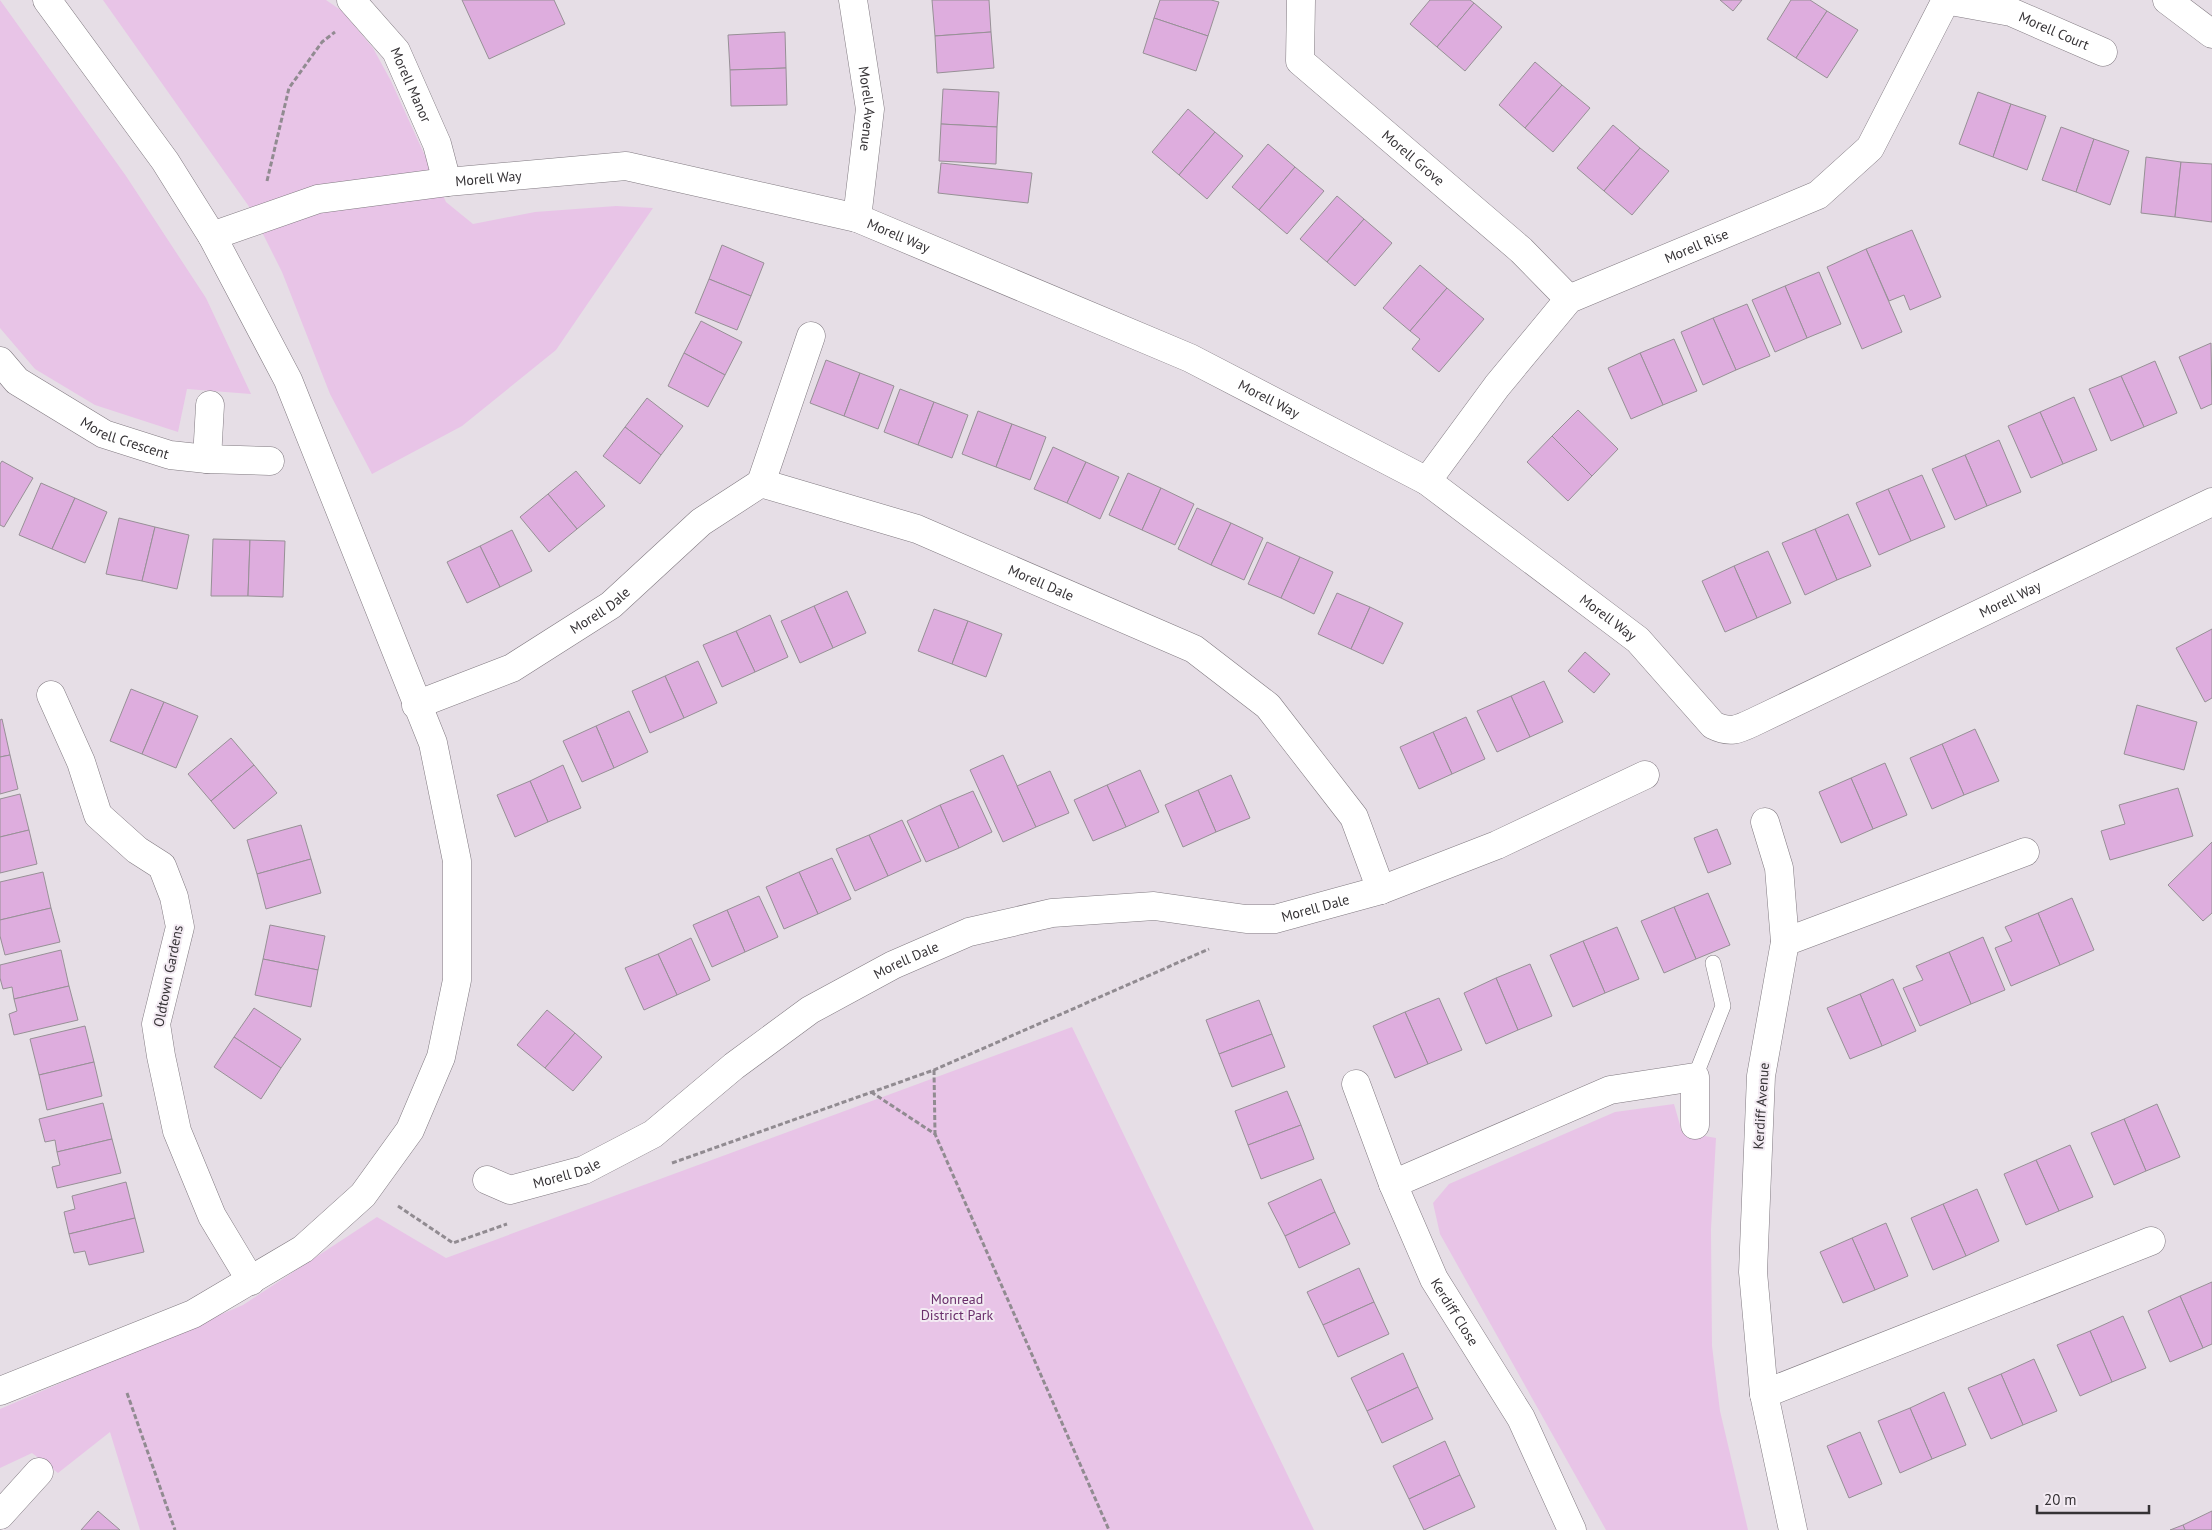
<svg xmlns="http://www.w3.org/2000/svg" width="2212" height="1530" font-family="'PT Sans',sans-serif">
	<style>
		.green { fill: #e8c4e7 }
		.building { fill: #deadde; stroke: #979096 }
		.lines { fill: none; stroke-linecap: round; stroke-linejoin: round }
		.service-casing { stroke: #817a81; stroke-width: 16 }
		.minor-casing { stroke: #817a81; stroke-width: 29 }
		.tertiary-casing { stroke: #817a81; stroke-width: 29 }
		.path { stroke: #918b91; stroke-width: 3; stroke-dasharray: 5 2.5; stroke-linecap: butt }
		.service { stroke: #fff; stroke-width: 15 }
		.minor { stroke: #fff; stroke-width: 28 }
		.tertiary { stroke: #fff; stroke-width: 28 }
		.labels { text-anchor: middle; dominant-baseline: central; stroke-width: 4; stroke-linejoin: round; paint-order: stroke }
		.street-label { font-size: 14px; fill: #353235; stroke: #f3ebf3 }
		.park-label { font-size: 14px; fill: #692f6b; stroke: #f3ebf3 }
	</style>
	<rect width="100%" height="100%" fill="#e6dee6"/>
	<g class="green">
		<path d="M0 0 126 176 206 298 251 394 187 389 178 432 95 405 35 369 0 328Z"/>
		<path d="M103 0H326L342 11 373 48 391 81 446 202 473 224 535 212 616 206 653 208 556 350 462 426 372 474 330 394 282 272 250 208Z"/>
		<path d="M1072 1027 1314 1530H140L110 1432 58 1473 32 1453 0 1468V1409L243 1305 377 1217 446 1258Z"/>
		<path d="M1674 1104 1682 1132 1716 1138 1711 1229 1712 1346 1720 1411 1748 1530H1606L1440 1234 1433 1203 1449 1184 1615 1112Z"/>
	</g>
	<g class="building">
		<path d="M462 0H554L565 24 489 59Z"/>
		<path d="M932 0H989L991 32 935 36Z"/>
		<path d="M1160 0H1211L1219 2 1208 36 1154 18Z"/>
		<path d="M1430 0H1470L1474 3 1437 47 1410 24Z"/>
		<path d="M1720 0H1742L1733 11Z"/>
		<path d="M1791 0H1810L1827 11 1796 58 1767 39Z"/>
		<path d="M1474 3 1502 27 1465 71 1437 47Z"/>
		<path d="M1827 11 1858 30 1827 78 1796 58Z"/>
		<path d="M1154 18 1208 36 1196 71 1143 53Z"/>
		<path d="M785 32 786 68 730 70 728 35Z"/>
		<path d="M991 32 994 68 937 73 935 36Z"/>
		<path d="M1535 62 1562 85 1525 128 1499 105Z"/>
		<path d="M786 68 787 105 731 106 730 70Z"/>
		<path d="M1562 85 1590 108 1553 152 1525 128Z"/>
		<path d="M943 89 999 92 997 127 941 124Z"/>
		<path d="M1978 92 2011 104 1993 157 1959 144Z"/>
		<path d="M2011 104 2046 116 2027 170 1993 157Z"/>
		<path d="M1188 109 1215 132 1179 175 1152 152Z"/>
		<path d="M941 124 997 127 996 164 939 161Z"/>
		<path d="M1613 125 1640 148 1604 191 1577 168Z"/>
		<path d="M2061 127 2094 139 2076 192 2042 180Z"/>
		<path d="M1215 132 1243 156 1207 199 1179 175Z"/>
		<path d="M2094 139 2129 151 2110 205 2076 192Z"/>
		<path d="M1268 144 1295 167 1259 210 1232 187Z"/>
		<path d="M1640 148 1669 171 1632 215 1604 191Z"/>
		<path d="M2146 157 2181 162 2175 217 2141 213Z"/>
		<path d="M2181 162 2212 164V222L2175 217Z"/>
		<path d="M941 163 1032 173 1028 203 938 193Z"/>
		<path d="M1295 167 1324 191 1287 234 1259 210Z"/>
		<path d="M1337 196 1364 219 1327 262 1300 239Z"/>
		<path d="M1364 219 1392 243 1355 286 1327 262Z"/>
		<path d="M1912 230 1941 297 1910 310 1904 295 1889 301 1866 249Z"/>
		<path d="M722 245 764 263 751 296 709 279Z"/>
		<path d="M1866 249 1902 332 1862 349 1827 267Z"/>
		<path d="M1420 265 1447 288 1410 331 1383 308Z"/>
		<path d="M1819 272 1841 324 1807 338 1785 286Z"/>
		<path d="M709 279 751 296 737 330 695 313Z"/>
		<path d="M1785 286 1807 338 1775 352 1752 300Z"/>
		<path d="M1447 288 1484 319 1439 372 1412 349 1420 339 1410 331Z"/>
		<path d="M1747 304 1770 356 1736 370 1713 318Z"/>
		<path d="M1713 318 1736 370 1703 385 1681 332Z"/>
		<path d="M701 321 742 342 725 375 684 353Z"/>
		<path d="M1674 339 1697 391 1663 405 1640 353Z"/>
		<path d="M2211 343 2212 404 2201 409 2179 357Z"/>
		<path d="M684 353 725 375 708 407 668 386Z"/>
		<path d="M1640 353 1663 405 1631 419 1608 368Z"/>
		<path d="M826 360 860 373 844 416 810 403Z"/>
		<path d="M2155 361 2177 413 2144 427 2121 376Z"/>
		<path d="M860 373 894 386 878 429 844 416Z"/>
		<path d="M2121 376 2144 427 2111 441 2089 389Z"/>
		<path d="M900 389 934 402 918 445 884 432Z"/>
		<path d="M2074 397 2097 450 2063 464 2040 412Z"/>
		<path d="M647 398 683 426 661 455 625 427Z"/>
		<path d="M934 402 968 415 952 458 918 445Z"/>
		<path d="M1578 410 1618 449 1592 476 1552 436Z"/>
		<path d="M978 411 1012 424 996 467 962 454Z"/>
		<path d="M2040 412 2063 464 2031 478 2008 426Z"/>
		<path d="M1012 424 1046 437 1030 480 996 467Z"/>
		<path d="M625 427 661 455 640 484 603 456Z"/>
		<path d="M1552 436 1592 476 1568 501 1527 462Z"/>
		<path d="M1999 440 2021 492 1987 506 1965 455Z"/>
		<path d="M1053 447 1086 462 1067 503 1034 489Z"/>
		<path d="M1965 455 1987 506 1955 520 1932 469Z"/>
		<path d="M2 461 33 478 4 527 0 525V464Z"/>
		<path d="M1086 462 1119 477 1100 519 1067 503Z"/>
		<path d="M576 471 605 506 577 529 548 494Z"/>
		<path d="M1128 473 1161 488 1142 530 1109 515Z"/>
		<path d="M1922 475 1945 527 1911 541 1888 489Z"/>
		<path d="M41 483 75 498 52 549 19 535Z"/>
		<path d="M1161 488 1194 504 1175 545 1142 530Z"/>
		<path d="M1888 489 1911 541 1879 555 1856 503Z"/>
		<path d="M548 494 577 529 549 552 520 517Z"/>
		<path d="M75 498 107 512 85 563 52 549Z"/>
		<path d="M1197 508 1231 523 1211 565 1178 549Z"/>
		<path d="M1848 514 1871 566 1837 580 1815 529Z"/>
		<path d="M119 518 155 527 142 581 106 574Z"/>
		<path d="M1231 523 1263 538 1244 580 1211 565Z"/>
		<path d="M155 527 189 535 177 589 142 581Z"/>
		<path d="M1815 529 1837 580 1805 595 1782 543Z"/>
		<path d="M512 530 532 571 500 587 480 546Z"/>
		<path d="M213 539 250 540 248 596H211Z"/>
		<path d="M250 540 285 541 283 597 248 596Z"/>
		<path d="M1267 542 1300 557 1281 598 1248 584Z"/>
		<path d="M480 546 500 587 467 603 447 562Z"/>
		<path d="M1768 551 1791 603 1757 618 1734 566Z"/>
		<path d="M1300 557 1333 572 1314 614 1281 598Z"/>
		<path d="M1734 566 1757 618 1725 632 1702 581Z"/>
		<path d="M847 591 866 633 833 648 814 606Z"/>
		<path d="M1337 593 1370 607 1351 649 1318 634Z"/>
		<path d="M814 606 833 648 800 663 781 621Z"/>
		<path d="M1370 607 1403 623 1383 664 1351 649Z"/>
		<path d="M934 609 968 621 952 664 918 651Z"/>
		<path d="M770 615 788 657 755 672 736 631Z"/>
		<path d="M968 621 1002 634 986 677 952 664Z"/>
		<path d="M2212 629V698L2205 702 2176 648Z"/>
		<path d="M736 631 755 672 722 687 703 645Z"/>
		<path d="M1585 652 1610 674 1594 693 1568 671Z"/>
		<path d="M698 661 717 703 684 718 665 676Z"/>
		<path d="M665 676 684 718 650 733 632 691Z"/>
		<path d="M1544 681 1563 722 1530 737 1511 696Z"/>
		<path d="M131 689 164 702 142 754 110 741Z"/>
		<path d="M1511 696 1530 737 1497 752 1477 711Z"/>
		<path d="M164 702 198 716 176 768 142 754Z"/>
		<path d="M2137 705 2197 722 2184 770 2124 754Z"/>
		<path d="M629 711 648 752 614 768 596 726Z"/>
		<path d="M1466 717 1485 759 1452 774 1433 732Z"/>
		<path d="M2 719 10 755 0 757V720Z"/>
		<path d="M596 726 614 768 582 782 563 741Z"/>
		<path d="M1975 729 1999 781 1964 795 1942 744Z"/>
		<path d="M1433 732 1452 774 1419 789 1400 747Z"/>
		<path d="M231 738 254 765 211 801 188 774Z"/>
		<path d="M1942 744 1964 795 1932 809 1910 758Z"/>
		<path d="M10 755 18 789 0 794V757Z"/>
		<path d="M1003 755 1036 827 1003 842 970 770Z"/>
		<path d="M1885 763 1907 815 1873 829 1851 778Z"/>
		<path d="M254 765 277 793 234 829 211 801Z"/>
		<path d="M563 765 581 808 548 822 530 781Z"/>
		<path d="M1140 770 1159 812 1126 827 1107 785Z"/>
		<path d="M1050 771 1069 813 1036 827 1017 786Z"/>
		<path d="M1231 775 1250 818 1216 832 1198 790Z"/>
		<path d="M1851 778 1873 829 1841 843 1819 792Z"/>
		<path d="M530 781 548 822 515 837 497 795Z"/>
		<path d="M1107 785 1126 827 1093 841 1074 800Z"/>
		<path d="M2178 788 2193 836 2110 860 2101 831 2125 824 2119 805Z"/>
		<path d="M1198 790 1216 832 1183 847 1165 805Z"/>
		<path d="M973 791 992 832 959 848 940 805Z"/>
		<path d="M20 794 29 830 0 837V799Z"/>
		<path d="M940 805 959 848 926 862 907 821Z"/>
		<path d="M902 820 921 861 888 876 869 835Z"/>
		<path d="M301 825 311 859 257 874 247 840Z"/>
		<path d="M1717 829 1731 864 1708 873 1694 838Z"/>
		<path d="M29 830 37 864 0 873V837Z"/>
		<path d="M869 835 888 876 855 891 836 849Z"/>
		<path d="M2212 842V913L2203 921 2168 885Z"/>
		<path d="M832 858 851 899 818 914 799 872Z"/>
		<path d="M311 859 321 893 266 909 257 874Z"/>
		<path d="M43 872 51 908 0 920V882Z"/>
		<path d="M799 872 818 914 784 929 766 887Z"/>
		<path d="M1708 893 1730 945 1696 959 1674 907Z"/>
		<path d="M759 896 778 937 745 952 727 910Z"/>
		<path d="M2072 898 2094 950 2060 965 2038 913Z"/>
		<path d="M1674 907 1696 959 1664 973 1641 921Z"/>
		<path d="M51 908 60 942 5 955 0 936V920Z"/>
		<path d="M727 910 745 952 712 967 693 925Z"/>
		<path d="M2038 913 2060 965 2011 986 1995 948 2012 941 2005 927Z"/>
		<path d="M270 925 325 936 318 970 263 959Z"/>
		<path d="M1617 927 1639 979 1605 993 1583 941Z"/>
		<path d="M1983 937 2005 990 1971 1004 1949 952Z"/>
		<path d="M691 938 710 980 677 995 658 954Z"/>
		<path d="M1583 941 1605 993 1573 1007 1550 955Z"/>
		<path d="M61 950 69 986 14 999 12 987 3 989 0 978V965Z"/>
		<path d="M1949 952 1971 1004 1920 1026 1903 988 1923 980 1916 966Z"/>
		<path d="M658 954 677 995 644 1010 625 968Z"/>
		<path d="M263 959 318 970 311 1007 255 995Z"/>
		<path d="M1530 964 1552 1016 1518 1030 1496 978Z"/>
		<path d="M1496 978 1518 1030 1486 1044 1464 993Z"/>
		<path d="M1893 979 1916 1031 1882 1046 1860 994Z"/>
		<path d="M69 986 78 1020 14 1035 9 1014 17 1011 14 999Z"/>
		<path d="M1860 994 1882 1046 1850 1059 1827 1008Z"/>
		<path d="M1439 998 1462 1050 1428 1064 1405 1012Z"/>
		<path d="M1259 1000 1272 1034 1219 1054 1206 1020Z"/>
		<path d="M254 1008 301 1039 281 1068 234 1037Z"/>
		<path d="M547 1010 575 1033 545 1068 517 1045Z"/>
		<path d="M1405 1012 1428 1064 1395 1078 1373 1026Z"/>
		<path d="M85 1026 94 1062 39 1075 30 1039Z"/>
		<path d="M575 1033 602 1057 573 1091 545 1068Z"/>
		<path d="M1272 1034 1285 1067 1232 1087 1219 1054Z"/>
		<path d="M234 1037 281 1068 261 1099 214 1067Z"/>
		<path d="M94 1062 102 1096 47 1110 39 1075Z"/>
		<path d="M1287 1091 1301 1125 1248 1145 1235 1111Z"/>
		<path d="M103 1103 112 1139 57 1152 55 1140 45 1142 39 1119Z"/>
		<path d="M2157 1104 2180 1157 2146 1171 2124 1119Z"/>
		<path d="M2124 1119 2146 1171 2114 1185 2091 1133Z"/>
		<path d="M1301 1125 1314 1159 1261 1179 1248 1145Z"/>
		<path d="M112 1139 121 1173 57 1188 52 1167 60 1165 57 1152Z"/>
		<path d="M2070 1145 2093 1197 2059 1211 2036 1160Z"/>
		<path d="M2036 1160 2059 1211 2026 1225 2004 1174Z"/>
		<path d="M1321 1179 1335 1212 1285 1236 1268 1203Z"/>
		<path d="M126 1182 135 1218 69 1234 64 1212 75 1209 72 1196Z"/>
		<path d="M1977 1189 1999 1241 1966 1256 1943 1204Z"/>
		<path d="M1943 1204 1966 1256 1933 1270 1911 1218Z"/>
		<path d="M1335 1212 1350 1244 1299 1268 1285 1236Z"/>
		<path d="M135 1218 144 1252 89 1265 85 1251 74 1253 69 1234Z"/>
		<path d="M1886 1223 1908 1276 1875 1290 1852 1238Z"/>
		<path d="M1852 1238 1875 1290 1843 1303 1820 1252Z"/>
		<path d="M1359 1268 1374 1302 1323 1325 1307 1292Z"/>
		<path d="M2212 1282V1344L2203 1348 2180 1296Z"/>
		<path d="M2180 1296 2203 1348 2170 1362 2148 1311Z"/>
		<path d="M1374 1302 1389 1334 1338 1357 1323 1325Z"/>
		<path d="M2123 1316 2146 1368 2112 1382 2090 1331Z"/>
		<path d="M2090 1331 2112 1382 2080 1396 2057 1345Z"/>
		<path d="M1403 1353 1418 1387 1367 1411 1351 1378Z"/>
		<path d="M2034 1359 2057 1411 2023 1425 2001 1374Z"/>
		<path d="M2001 1374 2023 1425 1991 1439 1968 1388Z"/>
		<path d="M1418 1387 1433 1419 1382 1443 1367 1411Z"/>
		<path d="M1944 1392 1966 1445 1932 1459 1910 1408Z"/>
		<path d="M1910 1408 1932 1459 1900 1473 1878 1421Z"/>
		<path d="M1860 1432 1882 1484 1849 1498 1827 1446Z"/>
		<path d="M1445 1441 1460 1475 1409 1499 1393 1466Z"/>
		<path d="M1460 1475 1475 1507 1424 1530 1409 1499Z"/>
		<path d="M98 1511 120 1530H81Z"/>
		<path d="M2212 1511V1530H2185L2183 1525Z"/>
		<path d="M2183 1525 2185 1530H2170Z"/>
	</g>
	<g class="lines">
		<defs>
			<path id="service" d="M1695 1077 1723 1006 1713 963"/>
			<g id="minor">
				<path id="s1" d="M351 0 396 51 437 144 447 182"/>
				<path id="s2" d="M853 0 870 109 857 218"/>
				<path id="s3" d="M1301 0 1300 61 1521 250 1569 299"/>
				<path id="s4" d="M1945 0 2011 12 2103 52"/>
				<path id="s5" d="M212 236 318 199 447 182 626 166 857 218 1190 358 1427 481 1638 640 1713 725C1731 734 1739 729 1756 721L2212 502"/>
				<path id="s6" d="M0 361 17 381 104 434 170 455 207 459 270 461"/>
				<path d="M207 459 210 405"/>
				<path id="s7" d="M1427 481 1497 386 1569 299 1818 195 1870 148 1946 0"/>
				<path d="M761 483 811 336"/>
				<path d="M51 695 81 762 98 815 137 850 162 866 174 897 180 927 156 1024 161 1056 177 1131 212 1216 251 1281"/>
				<path id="s8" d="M416 705 512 668 611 605 701 522 761 483 917 529 1194 649 1268 706 1354 817 1381 890"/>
				<path d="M1765 822 1779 868 1785 942 1761 1076 1753 1272 1764 1394 1793 1530"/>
				<path d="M1785 942 2025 852"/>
				<path id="s9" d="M1356 1084 1393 1184 1434 1279 1521 1418 1572 1530"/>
				<path id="s10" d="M487 1180 510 1190 584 1170 653 1134 734 1066 810 1010 893 965 969 932 1052 913 1154 906 1246 919H1275L1381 890 1497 845 1645 775"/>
				<path d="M1393 1184 1610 1090 1695 1077V1125"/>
				<path d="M1764 1394 2151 1241"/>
				<path d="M0 1515 39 1472"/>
			</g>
			<g id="tertiary">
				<path d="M2167 0 2212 34"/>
				<path d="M0 1391 193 1314 303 1249 363 1195 410 1130 441 1057 457 980V861L433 743 288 380 212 236 165 161 47 0"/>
			</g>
		</defs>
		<use href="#service" class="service-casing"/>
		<use href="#minor" class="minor-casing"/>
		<use href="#tertiary" class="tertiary-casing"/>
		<g class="path">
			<path d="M267 181 289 88 322 42 335 32"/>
			<path d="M934 1070 935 1134"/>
			<path d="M871 1092 935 1134 1109 1530"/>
			<path d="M672 1163 934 1070 1209 949"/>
			<path d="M398 1206 453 1243 507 1224"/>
			<path d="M127 1393 175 1530"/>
		</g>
		<use href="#service" class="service"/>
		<use href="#minor" class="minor"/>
		<use href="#tertiary" class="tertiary"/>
	</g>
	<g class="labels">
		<g class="street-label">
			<text stroke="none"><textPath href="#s4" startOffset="114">Morell Court</textPath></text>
			<text stroke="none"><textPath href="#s1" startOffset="105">Morell Manor</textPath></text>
			<text stroke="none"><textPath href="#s2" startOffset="110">Morell Avenue</textPath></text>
			<text stroke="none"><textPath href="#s3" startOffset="210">Morell Grove</textPath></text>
			<text stroke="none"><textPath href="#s5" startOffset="284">Morell Way</textPath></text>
			<text stroke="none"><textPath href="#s5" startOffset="704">Morell Way</textPath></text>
			<text stroke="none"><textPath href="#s7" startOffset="369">Morell Rise</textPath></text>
			<text stroke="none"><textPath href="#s5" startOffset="1109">Morell Way</textPath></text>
			<text stroke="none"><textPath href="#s6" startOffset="149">Morell Crescent</textPath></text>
			<text stroke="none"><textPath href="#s8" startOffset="712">Morell Dale</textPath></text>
			<text stroke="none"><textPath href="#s5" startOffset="1992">Morell Way</textPath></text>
			<text stroke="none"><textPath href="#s8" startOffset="208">Morell Dale</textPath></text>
			<text stroke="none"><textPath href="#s5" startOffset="1514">Morell Way</textPath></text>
			<text stroke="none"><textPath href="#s10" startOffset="908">Morell Dale</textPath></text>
			<text stroke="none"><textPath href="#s10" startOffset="488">Morell Dale</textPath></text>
			<text transform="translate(168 976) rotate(-79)">Oldtown Gardens</text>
			<text transform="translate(1761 1106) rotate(-86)">Kerdiff Avenue</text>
			<text stroke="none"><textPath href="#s10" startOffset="84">Morell Dale</textPath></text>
			<text stroke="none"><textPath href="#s9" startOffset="249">Kerdiff Close</textPath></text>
		</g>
		<g class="park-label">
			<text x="957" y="1299">Monread<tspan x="957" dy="16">District Park</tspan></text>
		</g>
	</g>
	<path d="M2037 1505v8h112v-8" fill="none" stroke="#353235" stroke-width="2.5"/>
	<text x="2044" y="1505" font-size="15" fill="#353235" stroke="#f3ebf3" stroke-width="4" paint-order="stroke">20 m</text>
</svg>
